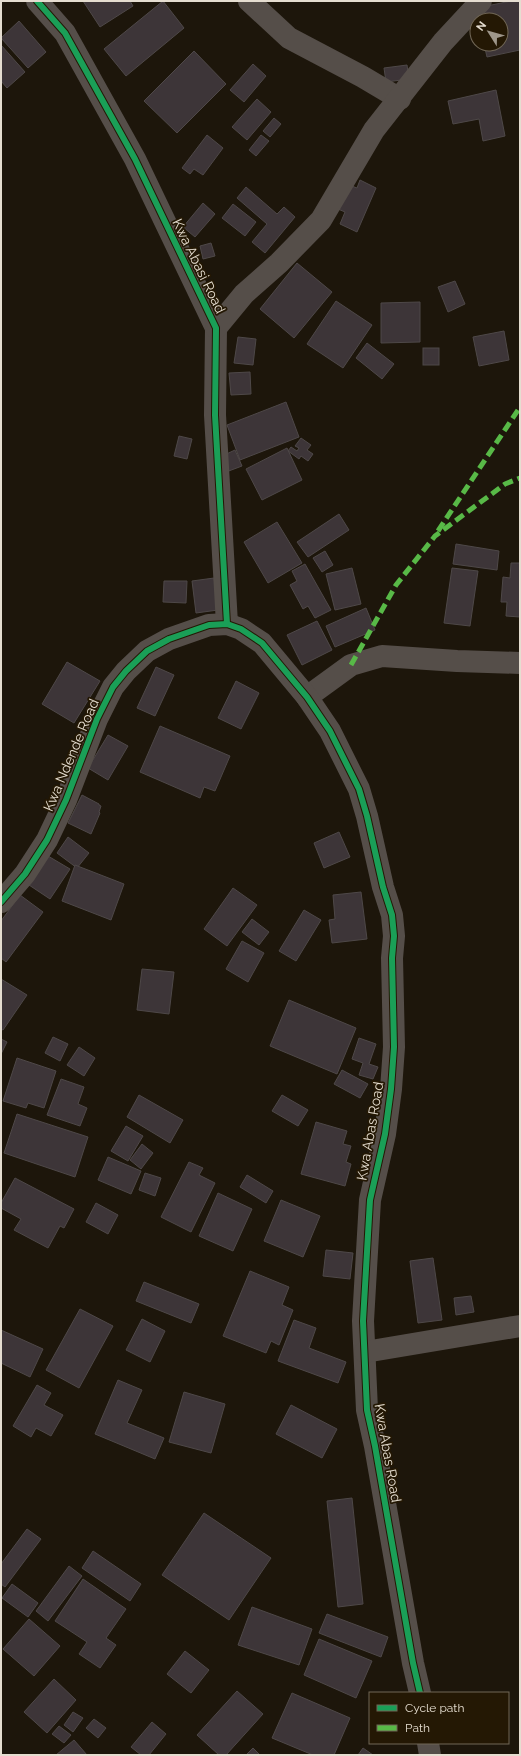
<svg xmlns="http://www.w3.org/2000/svg" width="521" height="1756" font-family="Raleway,sans-serif">
	<style>
		.building { fill: #3d3538; stroke: #4e4848 }
		.lines { fill: none; stroke-linecap: round; stroke-linejoin: round }
		.minor { stroke: #554e49; stroke-width: 22 }
		.quiet { stroke: #58b947; stroke-width: 5; stroke-dasharray: 10 5; stroke-linecap: butt }
		.cycleway-casing { stroke: #241804; stroke-width: 8 }
		.cycleway { stroke: #1a9f57; stroke-width: 6 }
		.labels { text-anchor: middle; dominant-baseline: central; stroke-width: 3.5; stroke-linejoin: round; paint-order: stroke }
		.street-label { font-size: 14px; fill: #e5ddd0; stroke: #241804 }
	</style>
	<rect width="100%" height="100%" fill="#1d160b"/>
	<g class="building">
		<path d="M83 1H130L133 6 100 27Z"/>
		<path d="M163 1 184 28 126 76 104 49Z"/>
		<path d="M511 1H520V50L487 57 484 44H501V20H479L477 8Z"/>
		<path d="M19 21 46 52 28 68 1 38Z"/>
		<path d="M1 45 25 72 7 88 1 81Z"/>
		<path d="M194 51 226 84 177 133 144 101Z"/>
		<path d="M253 64 266 76 244 102 230 90Z"/>
		<path d="M407 65 409 79 386 82 384 68Z"/>
		<path d="M496 90 505 136 483 141 479 119 453 124 448 101Z"/>
		<path d="M257 99 271 112 247 140 232 127Z"/>
		<path d="M274 118 281 124 270 137 263 131Z"/>
		<path d="M207 135 223 148 203 175 194 169 190 174 182 168Z"/>
		<path d="M261 135 269 141 256 156 249 150Z"/>
		<path d="M360 180 376 188 357 232 340 224 345 212 338 209 349 185 357 188Z"/>
		<path d="M246 187 277 214 284 207 295 217 265 253 252 242 267 224 237 198Z"/>
		<path d="M203 203 215 214 195 237 183 227Z"/>
		<path d="M233 204 256 222 245 236 222 218Z"/>
		<path d="M211 243 215 256 203 259 200 246Z"/>
		<path d="M297 263 332 292 294 338 260 309Z"/>
		<path d="M455 281 465 304 448 312 438 287Z"/>
		<path d="M336 301 372 325 343 368 307 344Z"/>
		<path d="M420 302V342L381 343V303Z"/>
		<path d="M504 331 509 360 479 366 473 337Z"/>
		<path d="M238 337 256 339 253 365 234 363Z"/>
		<path d="M367 343 394 364 382 379 356 358Z"/>
		<rect x="423" y="348" width="16" height="17"/>
		<path d="M250 372 251 394 231 395 229 373Z"/>
		<path d="M286 402 299 437 240 460 227 425Z"/>
		<path d="M179 436 192 439 187 459 174 456Z"/>
		<path d="M301 438 311 445 307 450 313 454 308 461 301 456 299 459 288 451 291 447 297 451 299 448 295 446Z"/>
		<path d="M287 448 302 480 262 500 246 469Z"/>
		<path d="M235 450 242 466 226 472 220 457Z"/>
		<path d="M339 514 349 530 308 557 297 542Z"/>
		<path d="M277 522 302 563 268 583 244 542Z"/>
		<path d="M456 544 499 551 497 570 453 564Z"/>
		<path d="M325 551 333 565 322 572 313 558Z"/>
		<path d="M511 563H520V617L506 616 507 602H501L503 577 510 578Z"/>
		<path d="M305 564 331 610 315 618 308 606 303 609 290 585 297 581 292 571Z"/>
		<path d="M352 568 361 604 335 610 326 574Z"/>
		<path d="M452 568 478 571 470 626 444 623Z"/>
		<path d="M214 578 218 610 196 613 192 581Z"/>
		<path d="M164 581H187L186 603 163 602Z"/>
		<path d="M366 608 375 630 335 647 326 626Z"/>
		<path d="M317 621 332 650 302 665 287 635Z"/>
		<path d="M67 662 100 681 74 723 42 704Z"/>
		<path d="M156 667 174 675 155 716 137 708Z"/>
		<path d="M236 681 259 693 241 729 218 718Z"/>
		<path d="M160 726 230 756 215 791 204 787 200 798 140 772Z"/>
		<path d="M108 735 128 746 108 780 88 768Z"/>
		<path d="M82 795 99 804V805L101 806 99 812 100 813 91 834 68 823Z"/>
		<path d="M339 832 350 857 324 868 314 843Z"/>
		<path d="M68 837 89 853 77 868 57 853Z"/>
		<path d="M48 856 70 869 50 899 29 885Z"/>
		<path d="M75 865 124 884 111 920 62 901Z"/>
		<path d="M233 888 257 905 227 946 204 929Z"/>
		<path d="M361 892 367 939 332 943 329 920 335 919 333 895Z"/>
		<path d="M20 895 43 912 6 962 1 958V921Z"/>
		<path d="M304 910 321 920 296 961 279 951Z"/>
		<path d="M252 919 269 932 259 945 242 932Z"/>
		<path d="M242 941 264 953 248 982 226 969Z"/>
		<path d="M142 969 174 972 169 1014 137 1010Z"/>
		<path d="M1 979 27 995 3 1030 1 1029Z"/>
		<path d="M289 1000 356 1028 337 1074 270 1046Z"/>
		<path d="M53 1037 68 1044 60 1061 45 1053Z"/>
		<path d="M359 1038 376 1044 369 1064 378 1067 373 1079 359 1075 363 1063 352 1059Z"/>
		<path d="M1 1039 7 1042 1 1054Z"/>
		<path d="M79 1047 95 1058 84 1076 67 1065Z"/>
		<path d="M17 1058 56 1071 44 1108 28 1103 26 1108 3 1101Z"/>
		<path d="M342 1070 368 1084 360 1098 334 1084Z"/>
		<path d="M61 1079 84 1087 78 1104 87 1108 80 1126 47 1115Z"/>
		<path d="M139 1095 183 1120 170 1143 127 1117Z"/>
		<path d="M282 1095 308 1110 298 1126 272 1111Z"/>
		<path d="M17 1114 88 1137 75 1177 4 1153Z"/>
		<path d="M316 1122 347 1131 343 1144 351 1146 346 1162 351 1164 345 1186 301 1174Z"/>
		<path d="M126 1126 143 1136 128 1161 111 1151Z"/>
		<path d="M142 1144 153 1153 141 1169 130 1160Z"/>
		<path d="M108 1157 141 1171 131 1194 98 1180Z"/>
		<path d="M189 1162 203 1168 199 1175 215 1183 191 1232 161 1217Z"/>
		<path d="M145 1173 161 1178 155 1196 139 1190Z"/>
		<path d="M247 1175 273 1191 266 1203 240 1187Z"/>
		<path d="M15 1178 74 1209 64 1228 60 1226 48 1248 14 1230 21 1219 1 1208V1203Z"/>
		<path d="M218 1193 252 1209 233 1251 199 1236Z"/>
		<path d="M281 1200 320 1216 303 1257 264 1241Z"/>
		<path d="M96 1203 118 1215 108 1234 86 1222Z"/>
		<path d="M326 1250 353 1253 350 1279 323 1276Z"/>
		<path d="M433 1258 442 1320 418 1323 410 1261Z"/>
		<path d="M250 1271 289 1287 282 1305 293 1310 279 1345 271 1341 266 1353 223 1336Z"/>
		<path d="M144 1282 199 1304 191 1323 136 1301Z"/>
		<path d="M471 1296 474 1312 456 1315 454 1298Z"/>
		<path d="M80 1309 113 1326 79 1388 46 1370Z"/>
		<path d="M142 1319 165 1331 150 1362 126 1350Z"/>
		<path d="M294 1320 316 1328 309 1348 346 1362 338 1383 278 1361Z"/>
		<path d="M1 1330 43 1349 30 1377 1 1363Z"/>
		<path d="M118 1380 142 1390 127 1423 164 1438 155 1459 95 1434Z"/>
		<path d="M37 1385 51 1393 44 1405 63 1415 51 1436 36 1428 31 1437 13 1426Z"/>
		<path d="M184 1392 225 1404 211 1453 169 1442Z"/>
		<path d="M291 1405 337 1429 322 1458 276 1434Z"/>
		<path d="M352 1498 363 1604 338 1607 327 1501Z"/>
		<path d="M204 1513 271 1558 229 1620 162 1575Z"/>
		<path d="M27 1529 41 1539 5 1587 1 1584V1564Z"/>
		<path d="M93 1551 141 1584 130 1601 82 1568Z"/>
		<path d="M69 1566 82 1576 48 1621 36 1611Z"/>
		<path d="M83 1579 126 1609 106 1638 116 1645 100 1668 79 1654 87 1642 55 1621Z"/>
		<path d="M12 1584 38 1603 28 1617 2 1598Z"/>
		<path d="M252 1607 312 1629 299 1665 238 1645Z"/>
		<path d="M327 1614 388 1637 381 1657 319 1633Z"/>
		<path d="M29 1619 60 1646 34 1676 3 1649Z"/>
		<path d="M319 1639 372 1661 356 1698 304 1675Z"/>
		<path d="M185 1651 209 1670 191 1693 167 1674Z"/>
		<path d="M54 1679 76 1700 47 1733 24 1712Z"/>
		<path d="M237 1691 263 1714 226 1755H219L197 1735Z"/>
		<path d="M292 1693 350 1718 334 1755H313L272 1738Z"/>
		<path d="M73 1712 83 1718 73 1732 64 1725Z"/>
		<path d="M94 1719 106 1728 98 1738 86 1728Z"/>
		<path d="M152 1722 166 1734 149 1755H141L131 1747Z"/>
		<path d="M59 1726 71 1735 64 1743 52 1734Z"/>
		<path d="M74 1740 87 1755H56Z"/>
		<path d="M253 1748 260 1755H246Z"/>
		<path d="M363 1748 373 1755H358Z"/>
	</g>
	<g class="lines">
		<g class="minor">
			<path d="M37 1 65 33 135 159 216 328 215 415 227 624"/>
			<path d="M249 1 289 38 363 77 400 99"/>
			<path d="M216 328 244 294 279 263 321 220 374 130 443 42 481 1"/>
			<path d="M307 697 351 665 382 656 457 661 520 663"/>
			<path d="M1 902 25 874 47 840 66 800 97 719 113 687 126 671 147 651 169 639 209 625 227 624 241 629 262 643 307 697 330 731 359 789 367 816 383 887 392 915 394 936 392 958 394 1047 391 1089 385 1134 370 1200 363 1321 367 1410 375 1446 413 1663 420 1693"/>
			<path d="M365 1352 520 1326"/>
			<path d="M428 1743 430 1755"/>
		</g>
		<g class="quiet">
			<path d="M438 531 520 407"/>
			<path d="M351 665 396 585 435 536 505 484 520 478"/>
		</g>
		<defs>
			<g id="cycleway">
				<path d="M37 1 65 33 135 159 216 328 215 415 227 624"/>
				<path d="M1 902 25 874 47 840 66 800 97 719 113 687 126 671 147 651 169 639 209 625 227 624 241 629 262 643 307 697 330 731 359 789 367 816 383 887 392 915 394 936 392 958 394 1047 391 1089 385 1134 370 1200 363 1321 367 1410 375 1446 413 1663 420 1693"/>
			</g>
		</defs>
		<use href="#cycleway" class="cycleway-casing"/>
		<use href="#cycleway" class="cycleway"/>
	</g>
	<g class="labels">
		<g class="street-label">
			<text transform="translate(199 266) rotate(64)">Kwa Abasi Road</text>
			<text transform="translate(71 755) rotate(-67)">Kwa Ndende Road</text>
			<text transform="translate(370 1131) rotate(-80)">Kwa Abas Road</text>
			<text transform="translate(388 1453) rotate(80)">Kwa Abas Road</text>
		</g>
	</g>
	<rect width="521" height="1756" fill="none" stroke="#e5ddd0" stroke-width="4"/>
	<rect x="369" y="1692" width="140" height="52" fill="#241804" stroke="#716756"/>
	<rect x="377" y="1705" width="20" height="6" fill="#1a9f57" stroke="#716756"/>
	<text x="405" y="1712" font-size="12" fill="#e5ddd0">Cycle path</text>
	<rect x="377" y="1725" width="20" height="6" fill="#58b947" stroke="#716756"/>
	<text x="405" y="1732" font-size="12" fill="#e5ddd0">Path</text>
	<g transform="translate(489 32) rotate(307)"><circle r="19" fill="#241804" stroke="#716756"/>
	<path d="M0-3L7 15L0 10L-7 15Z" fill="#9f978b"/>
	<text y="-6" font-size="11" font-weight="bold" text-anchor="middle" fill="#e5ddd0">N</text>
	</g>
</svg>
